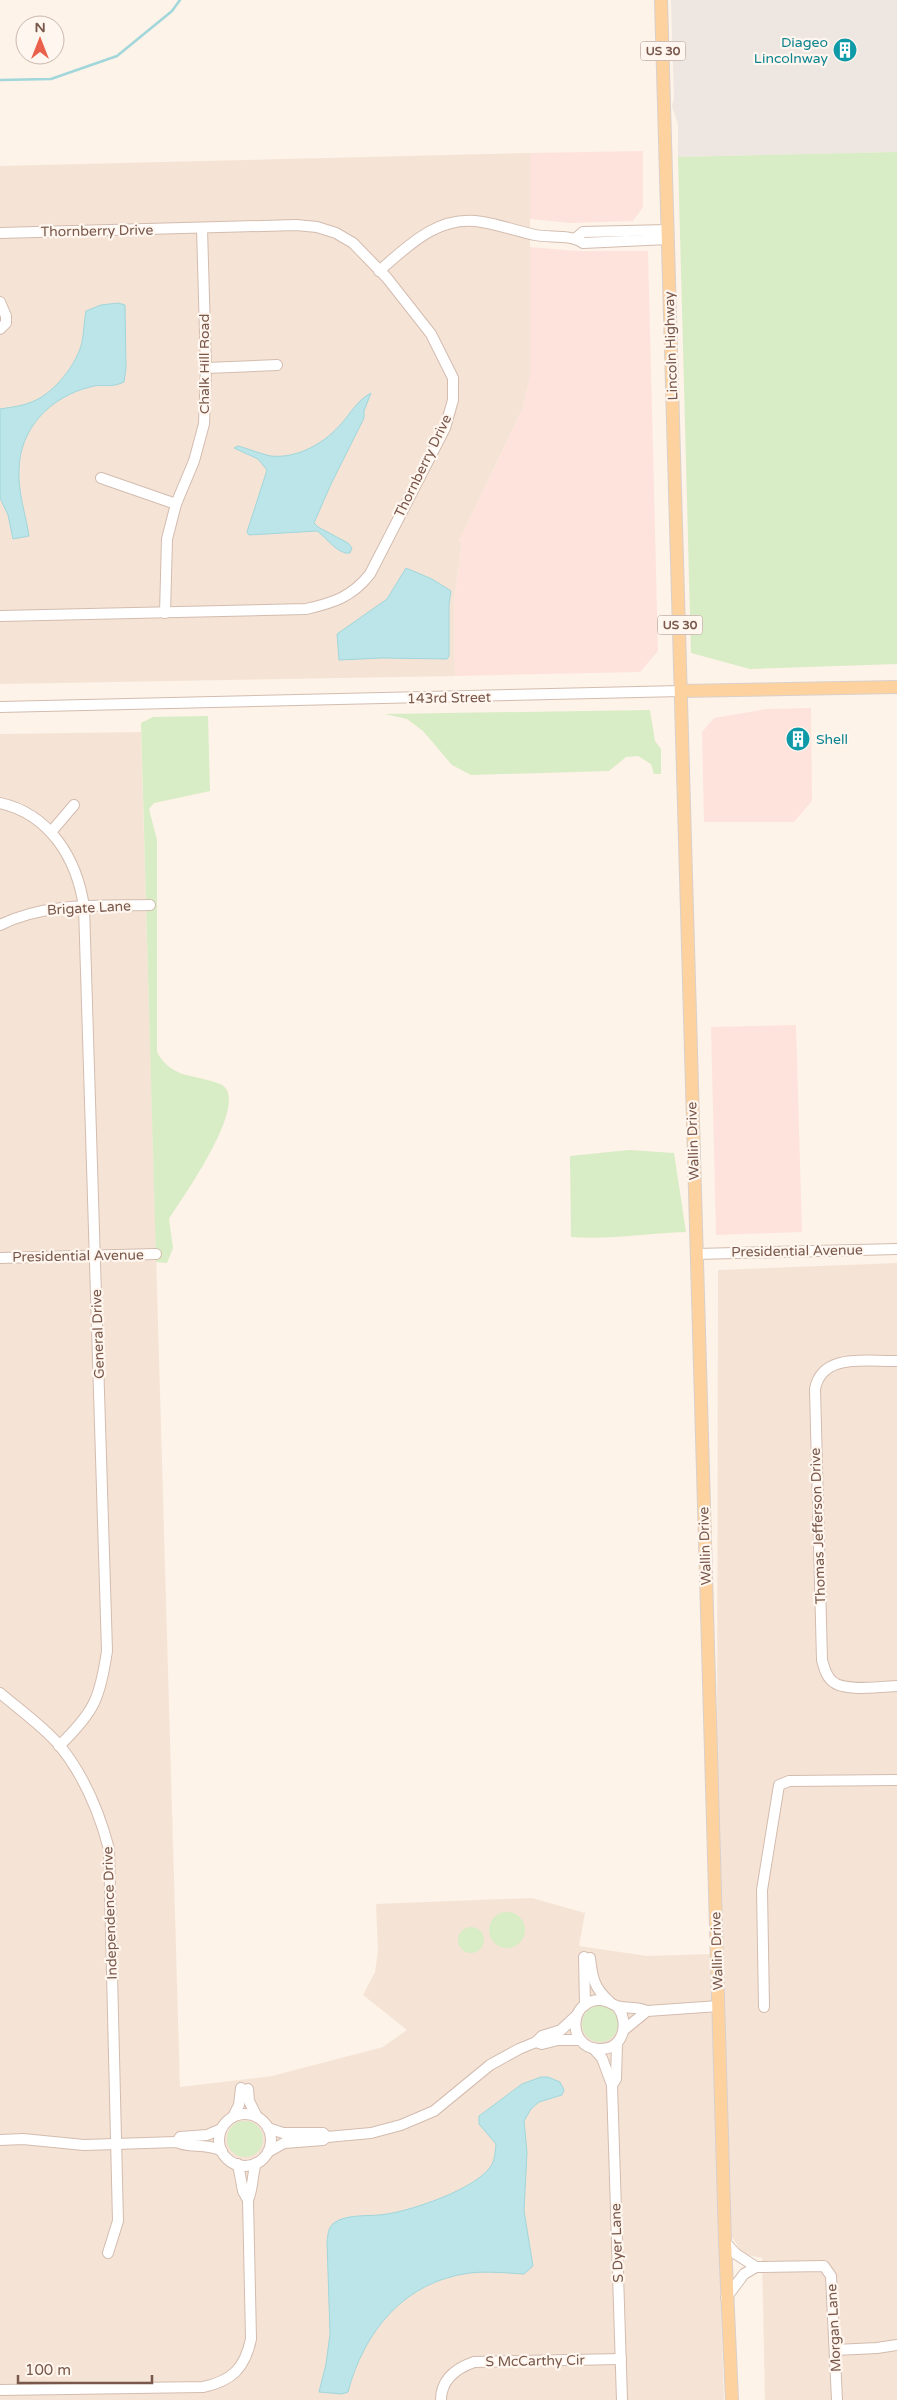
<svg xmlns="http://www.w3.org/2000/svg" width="897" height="2400" font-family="'Varela Round',sans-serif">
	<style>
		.residential { fill: #f5e4d6 }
		.commercial { fill: #fee3dc }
		.industrial { fill: #eee6e1 }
		.green { fill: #d8ecc5 }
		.water { fill: #bbe5e8; stroke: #a1d6da }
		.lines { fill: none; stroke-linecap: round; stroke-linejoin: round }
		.stream { stroke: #a1d6da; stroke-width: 2.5 }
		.minor-casing { stroke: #d3bcaf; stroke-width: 12 }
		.major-casing { stroke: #d9d0cc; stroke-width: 14 }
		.minor { stroke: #fff; stroke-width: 10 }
		.major { stroke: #fdd29f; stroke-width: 12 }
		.labels { text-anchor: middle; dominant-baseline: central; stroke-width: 4.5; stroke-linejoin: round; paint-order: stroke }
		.shield { fill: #fff7ef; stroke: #a1877c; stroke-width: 1 }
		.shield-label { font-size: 12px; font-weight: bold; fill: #79574a }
		.culture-label { font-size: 14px; fill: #0d838f; stroke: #fff7ef; text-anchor: end }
		.street-label { font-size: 14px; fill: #79574a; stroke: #fff7ef }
	</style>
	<rect width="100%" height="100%" fill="#fdf3e8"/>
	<g class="residential">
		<path d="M530 153V377L523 408 459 541 462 543 454 602 455 676 0 684V166Z"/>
		<path d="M141 732 180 2087 272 2076 383 2047 407 2030 363 1995 375 1972 378 1951 376 1904 532 1898 585 1913 579 1946 647 1956 710 1954 724 2400H0V734Z"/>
		<path d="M897 1263V2400H765L762 2258 743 2254 730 2234 717 1775 718 1270Z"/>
	</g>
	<g class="commercial">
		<path d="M643 151V207L633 221 571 223 530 219V153Z"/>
		<path d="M530 247 577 251H648L658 651 640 672 455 676 454 602 462 543 459 541 523 408 530 377Z"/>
		<path d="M811 708 812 801 794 822H704L702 732 714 718 767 709Z"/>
		<path d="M796 1025 802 1232 716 1235 711 1027Z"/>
	</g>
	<path class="industrial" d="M671 0H897V152L678 157V124L672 106 674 99Z"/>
	<g class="green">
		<path d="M897 152V664L750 669 691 653 678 157Z"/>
		<path d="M650 710 655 741 661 749V774H654L651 764 638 756 626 757 609 771 471 775 452 765 423 731 407 719 385 714Z"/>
		<path d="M208 716 210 791 154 803 149 809 157 840V1052C171 1079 195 1074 220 1084 254 1098 181 1200 169 1219L173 1248 167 1263 156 1262 141 723 153 717Z"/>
		<path d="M629 1150 674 1153 686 1232C647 1233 609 1240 571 1237L570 1156Z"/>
		<circle cx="507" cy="1930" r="18"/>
		<circle cx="471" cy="1940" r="13"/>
		<circle cx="600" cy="2024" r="18"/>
		<circle cx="245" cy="2139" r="18"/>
	</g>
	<g class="water">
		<path d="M118 303 125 305 126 368 124 382C109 389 103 383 90 387 50 397 19 429 19 471 18 492 26 516 29 536L13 539 8 515 0 498V409C12 407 23 406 34 401 55 392 77 364 82 342 84 332 84 321 86 311L101 305Z"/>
		<path d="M371 393 364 411V418L331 484 314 523 318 527 348 543 352 548 350 553C338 555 327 538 317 531L249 535 247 532 267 470 258 459 234 448 238 446C246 448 264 455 271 456 298 459 326 442 342 423 352 411 358 400 371 393Z"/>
		<path d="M406 568 432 579 451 591 449 604V656L447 659 382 658 339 660 337 634 387 599Z"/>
		<path d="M541 2077H548L560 2082 564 2090 562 2095 539 2102 531 2109 524 2121 527 2152 524 2211 533 2266 524 2274C506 2273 488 2271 470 2273 405 2281 364 2331 348 2392L342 2394 319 2392 326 2364 330 2334 327 2241C328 2235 328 2227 334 2223 347 2213 372 2217 387 2214 413 2210 476 2189 491 2166 495 2160 495 2151 496 2144L479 2124V2116L522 2084Z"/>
	</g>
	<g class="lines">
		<path class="stream" d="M0 80 51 79 117 56 172 11 180 0"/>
		<defs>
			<g id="minor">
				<path d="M0 233 296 225 317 227 336 233 353 243 387 278 431 334 453 378V400L445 428 370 574C352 597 333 603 306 609L0 616"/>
				<path d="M576 238 583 232 668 230"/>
				<path d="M379 271C409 245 439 214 482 222 500 225 517 231 535 235 550 238 570 234 583 243L668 239"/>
				<path d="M0 302 6 316V323L0 329"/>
				<path d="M206 368 277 365"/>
				<path d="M101 478 176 504"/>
				<path d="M165 613 167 539 176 504 194 461 204 424 206 368 202 228"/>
				<path d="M0 707 681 691"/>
				<path d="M0 803C50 814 77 859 84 907L107 1651C100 1699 94 1712 59 1746"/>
				<path d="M51 832 74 805"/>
				<path d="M0 925C47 902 99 906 150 905"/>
				<path d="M697 1254 897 1249"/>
				<path d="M0 1258 156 1254"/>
				<path d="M897 1361C868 1362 822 1352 815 1389L822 1660C824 1667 826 1676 832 1681 843 1692 881 1687 897 1686"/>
				<path d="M0 1693C20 1710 43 1726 60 1746 85 1777 99 1811 109 1849L118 2221 108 2253"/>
				<path d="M584 1957 585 2005"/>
				<path d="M590 1958C592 1977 594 1988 609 2001"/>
				<path d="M617 2006C630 2022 624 2051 598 2049 567 2047 568 2000 600 2000 607 2000 611 2004 617 2006 628 2009 637 2006 647 2011"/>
				<path d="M764 2007 762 1890 779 1785 789 1781 897 1780"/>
				<path d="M647 2011 719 2006"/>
				<path d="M625 2029 647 2011"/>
				<path d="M536 2042 542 2044 558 2040H580"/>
				<path d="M593 2048 602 2058 612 2085 622 2400"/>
				<path d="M612 2085 616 2079 617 2043"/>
				<path d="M248 2089 249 2101 257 2117"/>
				<circle cx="245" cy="2140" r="26"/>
				<path d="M233 2117 239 2105 241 2088"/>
				<path d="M268 2128 283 2133H323L327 2137"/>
				<path d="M0 2140 23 2139 84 2145 177 2142C189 2149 205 2142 222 2151"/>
				<path d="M177 2142 180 2137 207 2135 221 2129"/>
				<path d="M268 2152 284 2143 323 2140 327 2137 371 2133 401 2125 434 2111 490 2065 519 2049 536 2042 542 2036 561 2030 576 2016"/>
				<path d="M248 2200C253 2189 252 2175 256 2163"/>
				<path d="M725 2242 736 2254 756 2267"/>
				<path d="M726 2298 744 2274 756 2267 824 2266 831 2276 837 2400"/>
				<path d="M835 2350 877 2348 897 2345"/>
				<path d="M0 2390 203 2387C232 2381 245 2368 251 2339L248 2200 243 2191 238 2164"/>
				<path d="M441 2400C441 2379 457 2368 474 2362L621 2359"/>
			</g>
			<g id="major">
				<path d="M661 0 725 2242 732 2400"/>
				<path d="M681 691 897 687"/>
			</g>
		</defs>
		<use href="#minor" class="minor-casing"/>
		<use href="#major" class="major-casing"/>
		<use href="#minor" class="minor"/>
		<use href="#major" class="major"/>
	</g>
	<defs>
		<symbol id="building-disc" viewBox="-11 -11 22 22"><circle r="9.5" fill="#0f9aa8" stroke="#fff7ef"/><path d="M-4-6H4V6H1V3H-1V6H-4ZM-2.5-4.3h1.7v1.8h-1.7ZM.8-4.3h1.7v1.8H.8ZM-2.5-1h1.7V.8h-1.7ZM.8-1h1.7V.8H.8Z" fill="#fff"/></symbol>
	</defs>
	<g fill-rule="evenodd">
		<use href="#building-disc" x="831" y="36" width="28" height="28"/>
		<use href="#building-disc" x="784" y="725" width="28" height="28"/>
	</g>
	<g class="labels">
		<g class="shield">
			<rect x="640.5" y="41.5" width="45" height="19" rx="4"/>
			<rect x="657.5" y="615.5" width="45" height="19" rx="4"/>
		</g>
		<g class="shield-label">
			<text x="663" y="51">US 30</text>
			<text x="680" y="625">US 30</text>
		</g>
		<g class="culture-label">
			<text x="828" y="42">Diageo<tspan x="828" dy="16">Lincolnway</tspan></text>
			<text x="816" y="739" text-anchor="start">Shell</text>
		</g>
		<g class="street-label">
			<text transform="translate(97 231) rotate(-1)">Thornberry Drive</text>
			<text transform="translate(671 346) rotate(-92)">Lincoln Highway</text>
			<text transform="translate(204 364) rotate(-90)">Chalk Hill Road</text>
			<text transform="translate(423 466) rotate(-64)">Thornberry Drive</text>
			<text transform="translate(449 698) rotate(-1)">143rd Street</text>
			<text transform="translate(89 908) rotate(-3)">Brigate Lane</text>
			<text transform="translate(693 1141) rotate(-92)">Wallin Drive</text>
			<text transform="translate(797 1251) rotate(-1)">Presidential Avenue</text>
			<text transform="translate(78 1256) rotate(-1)">Presidential Avenue</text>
			<text transform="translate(98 1334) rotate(-92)">General Drive</text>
			<text transform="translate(818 1526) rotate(-92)">Thomas Jefferson Drive</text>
			<text transform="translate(705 1546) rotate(-92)">Wallin Drive</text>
			<text transform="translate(110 1913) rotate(-92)">Independence Drive</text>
			<text transform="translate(717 1951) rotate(-92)">Wallin Drive</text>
			<text transform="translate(617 2243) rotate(-92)">S Dyer Lane</text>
			<text transform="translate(834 2328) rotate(-93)">Morgan Lane</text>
			<text transform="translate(535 2361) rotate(-1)">S McCarthy Cir</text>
		</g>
	</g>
	<g transform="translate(40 40)"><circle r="24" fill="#fff7ef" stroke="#c9b7ad"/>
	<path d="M0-4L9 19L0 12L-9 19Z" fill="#ea604a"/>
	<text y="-8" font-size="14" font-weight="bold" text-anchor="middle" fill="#79574a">N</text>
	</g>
	<path d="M18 2375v8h134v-8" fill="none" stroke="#79574a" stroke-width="2.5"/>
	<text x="25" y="2375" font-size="15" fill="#79574a" stroke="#fff7ef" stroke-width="4" paint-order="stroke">100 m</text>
</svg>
